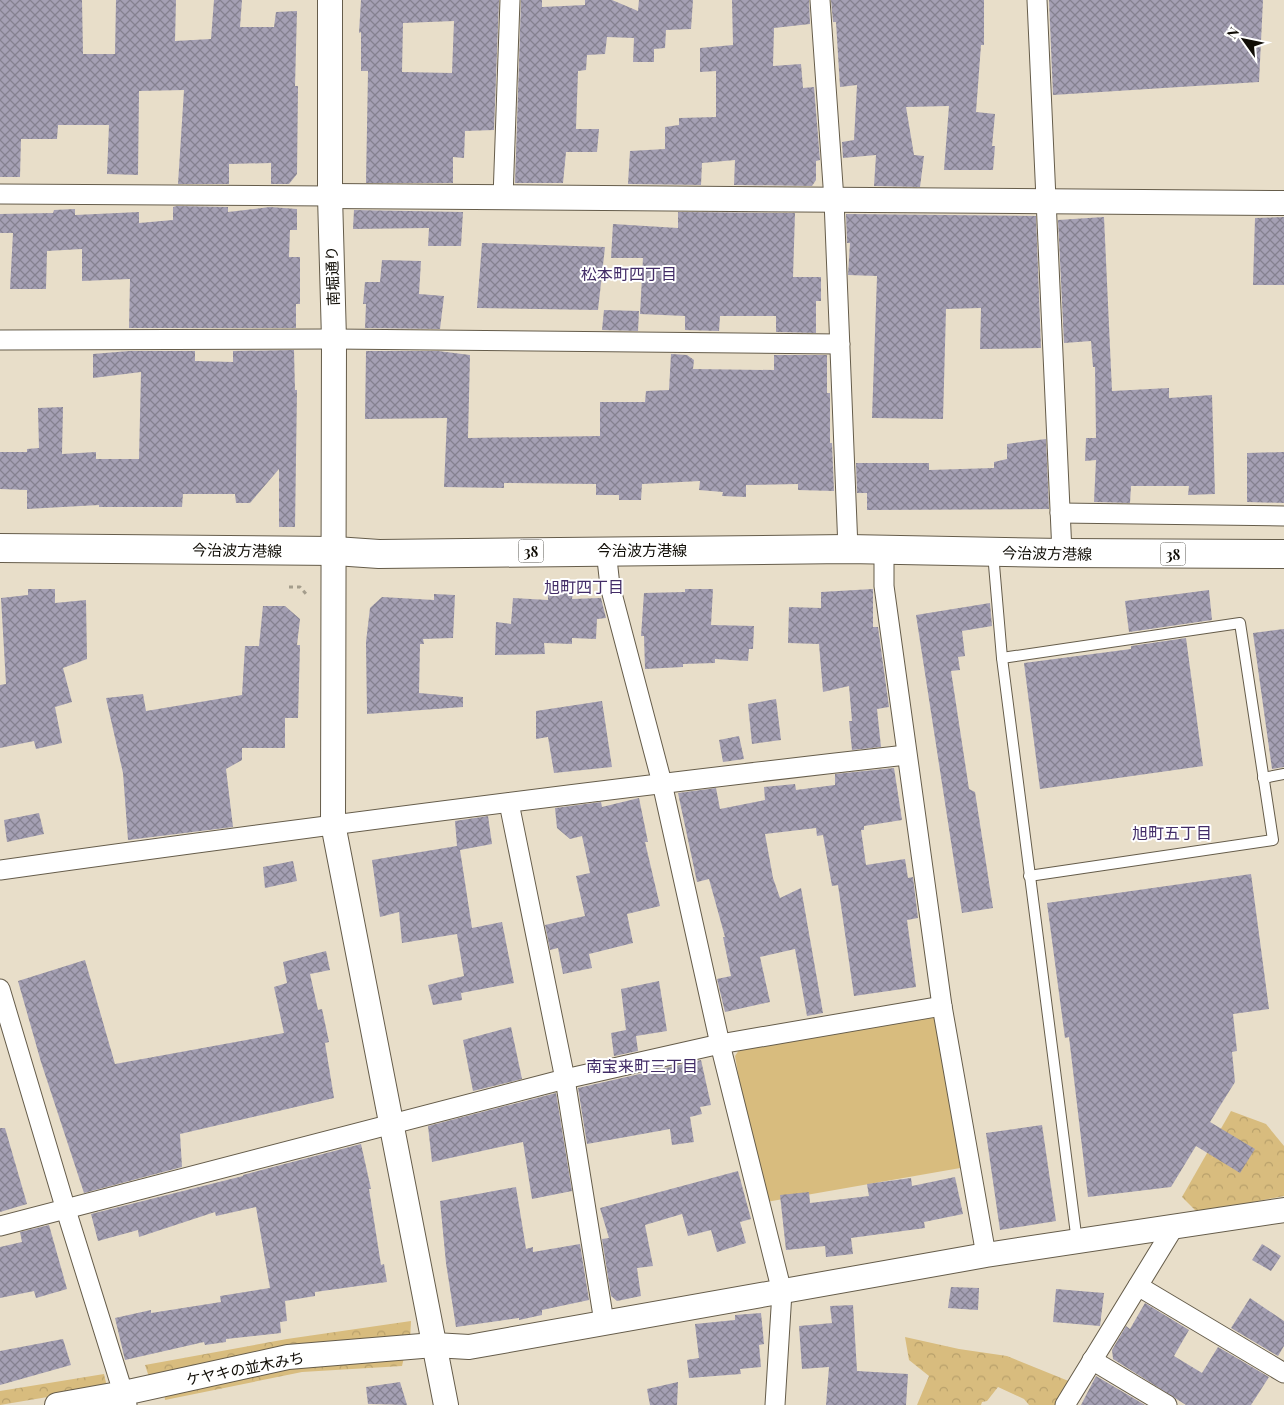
<svg xmlns="http://www.w3.org/2000/svg" width="1284" height="1405" font-family="'Playfair Display','Noto Sans JP',serif">
	<style>
		.grass { fill: #d8bc7e }
		.forest { fill: url(#forest-crowns) }
		.building { fill: url(#building-cross-hatch); fill-rule: evenodd }
		.lines { fill: none; stroke-linecap: round; stroke-linejoin: round }
		.service-casing { stroke: #655c4a; stroke-width: 12 }
		.minor-casing { stroke: #655c4a; stroke-width: 21 }
		.tertiary-casing { stroke: #655c4a; stroke-width: 26 }
		.primary-casing { stroke: #655c4a; stroke-width: 30 }
		.path { stroke: #a49d8c; stroke-width: 3; stroke-dasharray: 4 4; stroke-linecap: butt }
		.service { stroke: #fff; stroke-width: 10 }
		.minor { stroke: #fff; stroke-width: 19 }
		.tertiary { stroke: #fff; stroke-width: 24 }
		.primary { stroke: #fff; stroke-width: 28 }
		.labels { text-anchor: middle; dominant-baseline: central; stroke-width: 4; stroke-linejoin: round; paint-order: stroke }
		.shield { fill: #fff; stroke: #585651; stroke-width: 1 }
		.shield-label { font-size: 14px; font-weight: bold; fill: #100d06 }
		.street-label { font-size: 15px; fill: #100d06; stroke: #fff }
		.neighbourhood-label { font-size: 16px; fill: #422c67; stroke: #fff }
	</style>
	<defs>
		<pattern id="forest-crowns" width="20" height="18" patternUnits="userSpaceOnUse" patternTransform="scale(1.25)"><rect width="20" height="18" fill="#d8bc7e"/><path d="M2 6a3 3 0 1 1 6 0M12 15a3 3 0 1 1 6 0" fill="none" stroke="#b8a06b"/></pattern>
		<pattern id="building-cross-hatch" width="8" height="8" patternUnits="userSpaceOnUse" patternTransform="scale(1.25)"><rect width="8" height="8" fill="#a5a0b4"/><path d="M0 0l8 8M0 8l8-8" fill="none" stroke="#858190"/></pattern>
	</defs>
	<rect width="100%" height="100%" fill="#e8dec9"/>
	<path class="grass" d="M939 1012 966 1167 761 1203 735 1056 741 1047Z"/>
	<g class="forest">
		<path d="M1231 1111 1266 1124 1284 1146V1196L1198 1213 1182 1197Z"/>
		<path d="M411 1321 410 1340 150 1380 145 1365 287 1339Z"/>
		<path d="M905 1337 959 1349 1007 1356 1071 1382 1057 1405H1029L1024 1399 998 1387 987 1401 982 1402 981 1405H917L929 1376 909 1360Z"/>
		<path d="M405 1353 402 1366 302 1372 165 1400 164 1390 303 1361Z"/>
		<path d="M104 1374 107 1387 0 1405V1391Z"/>
	</g>
	<g class="building">
		<path d="M0 0H82L83 54H115L116 0H176L175 41 211 39 214 0H242L240 27H274L276 12 297 11 295 86H298L297 174 289 184H271V163L229 164V184H178L184 90 139 91 138 175 107 174 109 125H58L57 139H21L20 177H0Z"/>
		<path d="M361 0H499L494 130 465 131 464 158 453 157V183H366L368 71H361V32L359 33ZM454 21 452 73 402 72 403 23Z"/>
		<path d="M521 0H542V7L585 5V0H612L638 11 639 0H693L691 29 666 30 665 48 654 49V62H633L634 38 607 37 605 54 587 55 586 70 578 71 576 129H599L597 152H566L563 183H515Z"/>
		<path d="M732 0H809L810 24 774 28 773 66 801 64 803 88 814 87 820 160 816 161V180L812 186 734 185 735 160 702 163 701 185 628 184 630 151 665 149V127L679 125V118L716 117V71L700 72V48L733 45Z"/>
		<path d="M831 0H984V45H981L976 112 995 114 992 146H995L993 170H944L949 106 906 107 914 155 924 156 920 187 874 186 876 155 843 158 842 142 854 140 857 85 840 87 836 22H833Z"/>
		<path d="M1049 0H1263L1259 82 1053 95Z"/>
		<path d="M177 206 228 207V212L270 207 297 209V230H290L289 257H300V304H296V328H129L130 279 82 281V249L47 251 46 289H10L13 233H0V214L53 213 54 210 75 209V215L139 212V223L173 220V207Z"/>
		<path d="M354 210 463 212 461 246H428L429 228 353 229Z"/>
		<path d="M678 212 795 213 793 277H821V301H816V333L776 332V316H720L719 331 685 330V316L640 314 643 258H611L613 224 678 228Z"/>
		<path d="M846 214 1036 216 1041 348 980 349 981 308 946 309 943 419 872 418 877 276 848 275 850 243H847Z"/>
		<path d="M1104 217 1112 391 1169 388V398L1212 395 1215 494 1188 495 1189 486H1131L1130 503 1094 502 1096 460 1085 461 1086 438H1096L1095 367H1093L1091 341 1064 343 1058 220Z"/>
		<path d="M1284 217V285H1253L1255 218Z"/>
		<path d="M482 243 605 247 598 310 477 308Z"/>
		<path d="M382 260 421 261 419 294 444 296 440 329 365 328 366 304H363L365 282H380Z"/>
		<path d="M604 310 639 311 638 331 602 330Z"/>
		<path d="M294 350 295 390H297L295 527H279V469L250 503H236L235 494H183L182 507H99V505L27 509V490L0 489V452H27V449L39 448 38 408 63 407 62 454 96 452V459H139L141 372 93 378V354L129 351H195V361L233 362V351Z"/>
		<path d="M366 351H438L470 355 468 438 600 436V402H645L646 391 669 390 671 354 687 355 694 360 693 369 774 370V355H827V393H830V443H832L834 491 798 490V484L746 485V497L722 496 723 492 699 490 700 481 642 484 641 500H619V495H596V484L504 483V488L444 487 447 418 365 419Z"/>
		<path d="M1046 439 1049 509 867 510V493H857L856 463H929V470L994 468V462L1007 459V444Z"/>
		<path d="M1284 452V503L1247 502V453Z"/>
		<path d="M28 589H55V603L86 600 87 659 63 668 72 702 55 707 62 743 36 749 34 741 0 748V685L6 684 1 598 28 595Z"/>
		<path d="M685 589H713L711 625 754 626 753 649H749L748 661 715 659V663L683 664V667L645 669 644 636H641L644 593 685 592Z"/>
		<path d="M873 589V627H878L889 707 877 709 881 747 852 750 849 721H852L849 686 823 692 819 644 788 643 789 607 821 608V592Z"/>
		<path d="M1209 590 1212 620 1129 632 1125 601Z"/>
		<path d="M573 591 572 599 601 598 606 618 597 619 596 639 572 638V644L544 643 545 654 495 655 496 622 511 624 513 598 548 600V592Z"/>
		<path d="M434 594 455 595 453 638 423 639 424 644H420L419 693 463 697V707L367 714 366 642 370 608 382 597 434 600Z"/>
		<path d="M990 603 992 626 962 631 965 656 958 657 960 670 951 671 969 789 975 792 993 908 962 913 916 615Z"/>
		<path d="M263 606H285L300 619 297 645H300L298 718H285V748H242V760L226 769 233 827 128 840 123 773 106 698 143 694 146 711 242 695 245 646H259Z"/>
		<path d="M1284 629V767L1272 769 1253 633Z"/>
		<path d="M1186 638 1203 766 1040 789 1024 663 1131 649V646Z"/>
		<path d="M776 699 781 740 752 744 748 704Z"/>
		<path d="M602 701 612 767 554 773 548 737 536 739V711Z"/>
		<path d="M739 736 744 759 723 762 719 740Z"/>
		<path d="M894 768 902 820 864 826V830H861L866 865 905 859 908 878 913 877 918 918 907 920 916 987 854 996 838 885 832 886 823 835 817 836 816 828 765 834 773 878 780 898 801 888 823 1013 807 1016 795 949 760 957 770 1002 725 1012 717 979 731 976 723 937H725L709 879 697 882 678 793 716 788 720 809 765 800 764 787 795 784 796 790 835 785V774Z"/>
		<path d="M639 798 648 842H645L660 906 627 914 633 943 589 954 592 968 563 974 558 948 550 950 545 925 585 916 576 876 590 873 582 836 570 839 557 828 555 808 601 802 602 807Z"/>
		<path d="M39 813 44 834 7 842 4 820Z"/>
		<path d="M488 816 492 844 460 850 472 928 502 922 514 983 461 993 462 1000 433 1005 428 985 464 976 457 934 402 943 399 912 380 917 372 860 457 846 455 821Z"/>
		<path d="M293 861 297 881 265 888 263 867Z"/>
		<path d="M1251 874 1269 1009 1233 1014 1237 1051 1232 1052 1235 1082 1210 1122 1255 1149 1240 1173 1196 1146 1171 1187 1088 1197 1069 1037 1065 1038 1047 903Z"/>
		<path d="M326 951 330 970 310 974 318 1010 322 1009 329 1042 325 1043 334 1098 180 1134 182 1167 84 1193 41 1062 18 981 85 960 115 1064 284 1033 274 987 287 983 283 962Z"/>
		<path d="M659 981 667 1031 636 1036 638 1051 614 1056 611 1033 626 1030 621 989Z"/>
		<path d="M511 1027 522 1079 473 1091 463 1040Z"/>
		<path d="M701 1060 711 1105 700 1107 702 1114 690 1117 694 1142 672 1145 670 1129 587 1144 578 1088Z"/>
		<path d="M556 1093 572 1191 532 1199 523 1142 432 1162 428 1126Z"/>
		<path d="M1042 1125 1056 1221 1000 1230 986 1133Z"/>
		<path d="M0 1128H5L27 1204 0 1212Z"/>
		<path d="M361 1144 371 1189H369L381 1265 384 1264 387 1282 315 1292V1296L285 1301 287 1321 280 1322 281 1333 226 1339V1342L205 1345 204 1342 125 1360 115 1318 151 1310V1313L221 1302 220 1296 270 1288 256 1207 216 1216 215 1212 139 1237 138 1230 98 1241 91 1214 243 1176V1175Z"/>
		<path d="M738 1171 751 1219 740 1222 746 1243 717 1252 711 1230 688 1236 682 1214 645 1225 653 1266 637 1268 641 1296 617 1301 611 1296 602 1239 609 1238 600 1208Z"/>
		<path d="M955 1177 963 1214 924 1222 925 1228 851 1238 853 1254 826 1257 825 1246 786 1250 780 1195 809 1192 810 1203 869 1196 867 1184 911 1178 912 1186Z"/>
		<path d="M516 1187 526 1249 533 1247V1252L580 1244 589 1300 542 1310V1315L519 1320V1318L456 1327 446 1263 440 1201Z"/>
		<path d="M49 1225 67 1289 36 1298 34 1291 0 1298V1247L22 1242 20 1232Z"/>
		<path d="M1262 1244 1281 1256 1271 1271 1252 1260Z"/>
		<path d="M951 1287 979 1288 978 1310 948 1308Z"/>
		<path d="M1056 1289 1104 1293 1100 1326 1053 1322Z"/>
		<path d="M1250 1298 1284 1321V1346L1278 1356 1231 1328Z"/>
		<path d="M1145 1303 1189 1330 1174 1356 1202 1373 1218 1347 1269 1377 1251 1405H1186L1113 1359 1112 1350 1126 1326 1130 1329Z"/>
		<path d="M853 1305 857 1371 908 1374 906 1405H826L829 1367 802 1369 799 1326 832 1323 830 1306Z"/>
		<path d="M761 1313 764 1344 759 1345 761 1367 740 1369 741 1374 689 1378 687 1360 699 1358 695 1324 735 1320V1315Z"/>
		<path d="M63 1339 71 1365 0 1385V1351Z"/>
		<path d="M1096 1376 1145 1405H1081Z"/>
		<path d="M400 1382 407 1405 368 1404 366 1387Z"/>
		<path d="M678 1382 677 1405H650L647 1389Z"/>
	</g>
	<g class="lines">
		<defs>
			<g id="service">
				<path d="M993 553 1002 658 1077 1242"/>
				<path d="M1002 658 1240 623 1273 840 1029 876"/>
				<path d="M1263 778 1284 774"/>
			</g>
			<g id="minor">
				<path d="M820 0 834 200 848 549"/>
				<path d="M1037 0 1062 553"/>
				<path d="M0 194 330 196"/>
				<path d="M503 198 510 0"/>
				<path d="M0 340 334 339 840 344"/>
				<path d="M1060 513 1284 516"/>
				<path d="M606 550 610 586 662 783 720 1044 782 1292 775 1405"/>
				<path d="M884 551V586L942 1006 986 1255"/>
				<path d="M509 803 565 1079 604 1322"/>
				<path d="M0 870C302 828 603 789 906 755"/>
				<path d="M0 989 66 1210 127 1405"/>
				<path d="M0 1226 565 1079 720 1044 942 1006"/>
				<path d="M1138 1286 1284 1373"/>
				<path d="M1092 1360 1167 1405"/>
				<path d="M1065 1405 1174 1227"/>
			</g>
			<g id="tertiary">
				<path d="M330 0V196L334 339 333 824 446 1405"/>
				<path d="M330 196 1284 203"/>
				<path d="M57 1405 124 1393 288 1357 434 1345 469 1347 986 1255 1284 1210"/>
			</g>
			<path id="primary" d="M0 548 335 551 379 554 848 549 1062 553 1284 554"/>
		</defs>
		<use href="#service" class="service-casing"/>
		<use href="#minor" class="minor-casing"/>
		<use href="#tertiary" class="tertiary-casing"/>
		<use href="#primary" class="primary-casing"/>
		<path class="path" d="M289 587H300L306 594"/>
		<use href="#service" class="service"/>
		<use href="#minor" class="minor"/>
		<use href="#tertiary" class="tertiary"/>
		<use href="#primary" class="primary"/>
	</g>
	<g class="labels">
		<g class="shield">
			<rect x="518.5" y="539.5" width="25" height="23" rx="4"/>
			<rect x="1160.5" y="542.5" width="25" height="23" rx="4"/>
		</g>
		<g class="shield-label">
			<text x="531" y="551">38</text>
			<text x="1173" y="554">38</text>
		</g>
		<g class="street-label">
			<text transform="translate(332 276) rotate(-92)">南堀通り</text>
			<text transform="translate(237 550) rotate(1)">今治波方港線</text>
			<text x="642" y="550">今治波方港線</text>
			<text transform="translate(1047 553) rotate(1)">今治波方港線</text>
			<text transform="translate(245 1368) rotate(-11)">ケヤキの並木みち</text>
		</g>
		<g class="neighbourhood-label">
			<text x="629" y="273">松本町四丁目</text>
			<text x="584" y="586">旭町四丁目</text>
			<text x="1172" y="832">旭町五丁目</text>
			<text x="642" y="1065">南宝来町三丁目</text>
		</g>
	</g>
	<g transform="translate(1244 40) rotate(303)" stroke="#ffffff" stroke-width="4" paint-order="stroke">
	<path d="M0-4L9 19L0 12L-9 19Z" fill="#100d06"/>
	<text y="-8" font-size="14" font-weight="bold" text-anchor="middle" fill="#100d06">N</text>
	</g>
</svg>
